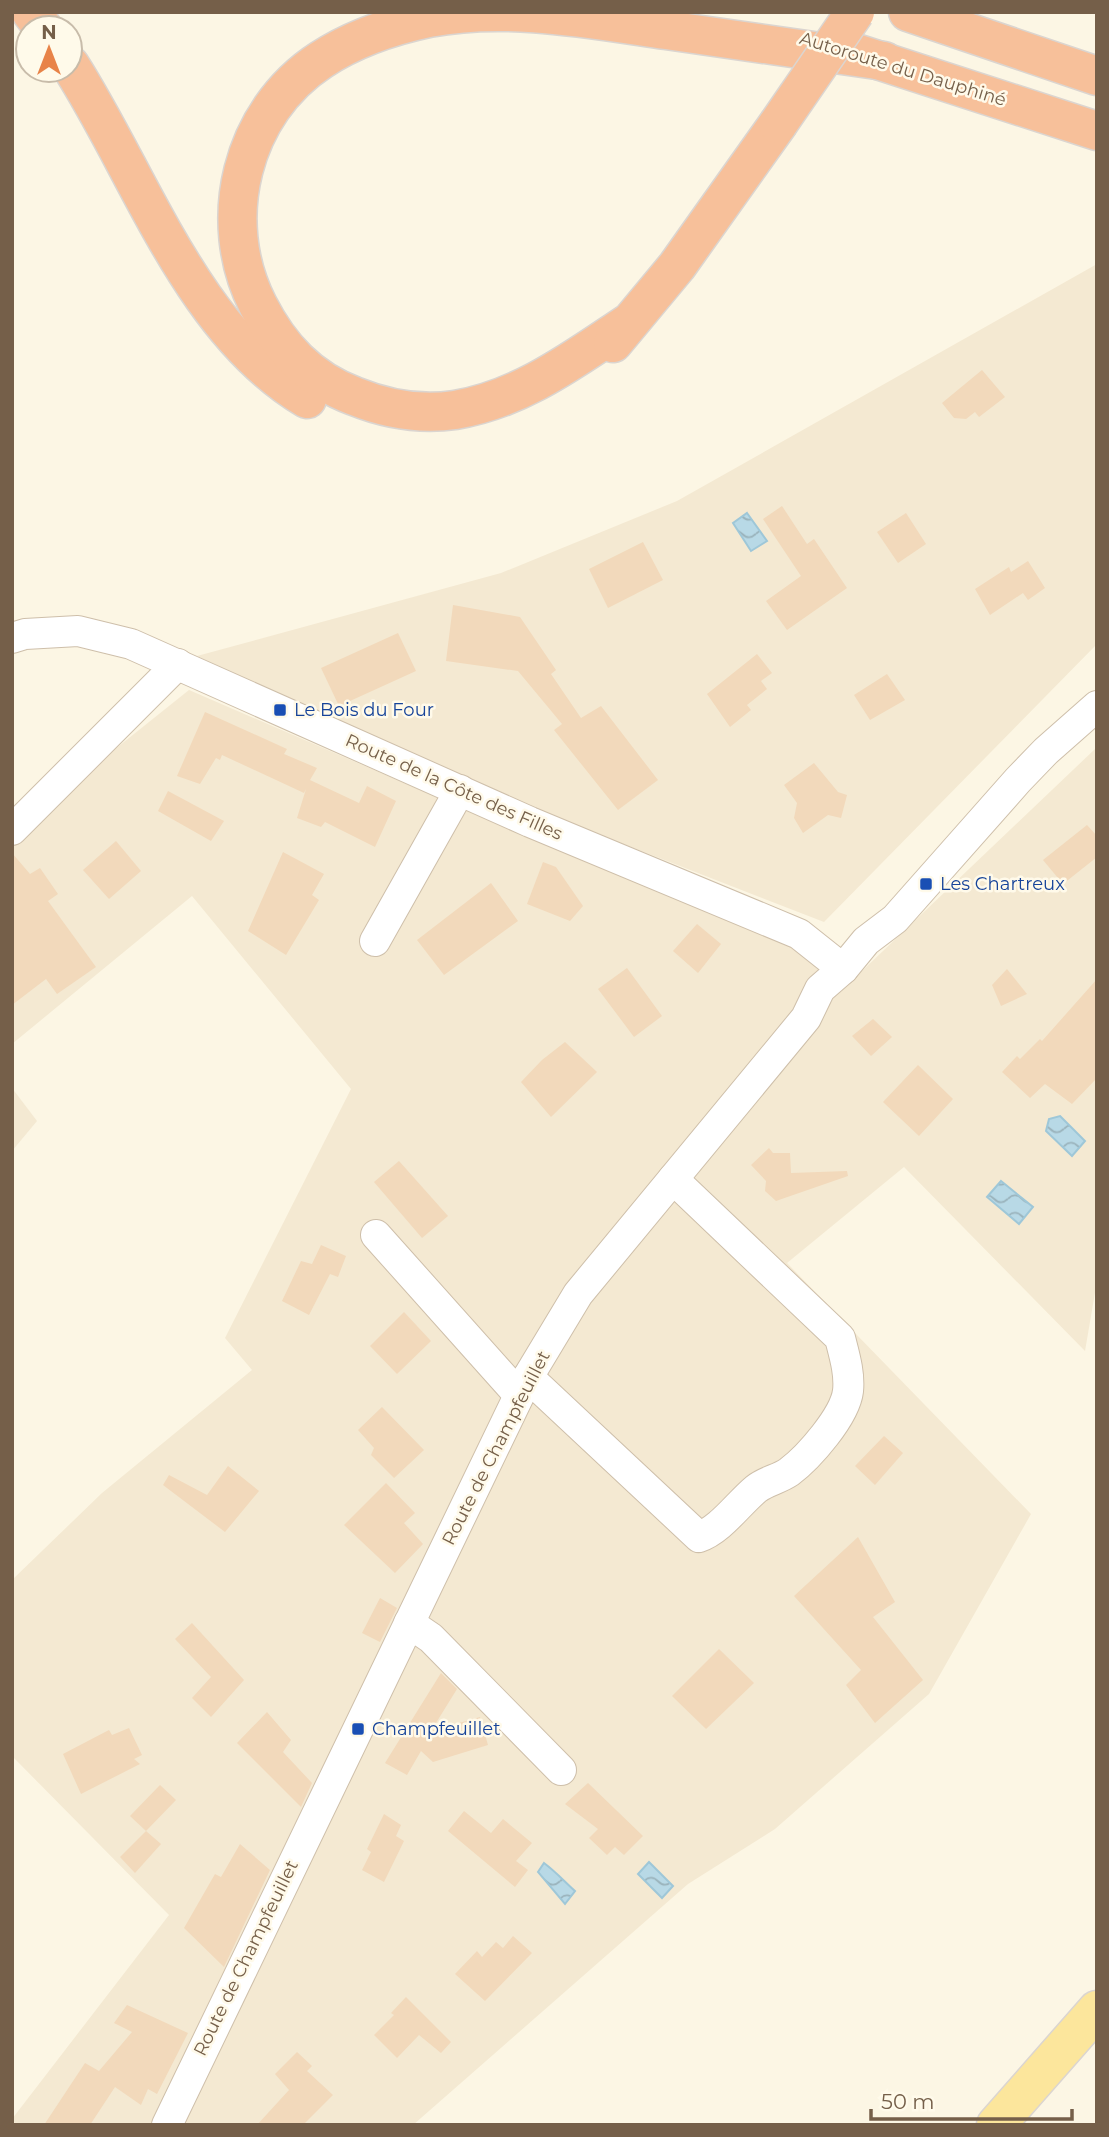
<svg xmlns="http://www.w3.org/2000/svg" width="1109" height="2137" font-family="Montserrat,sans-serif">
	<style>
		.residential { fill: #f4e9d2 }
		.water { fill: url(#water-waves); stroke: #9ec7d8; stroke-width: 2 }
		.building { fill: #f2d9bb }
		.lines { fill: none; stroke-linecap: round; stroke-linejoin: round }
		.minor-casing { stroke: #cebfaa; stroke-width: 32 }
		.primary-casing { stroke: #dbd5d0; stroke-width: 41 }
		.motorway-casing { stroke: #dbd5d0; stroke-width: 41 }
		.minor { stroke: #fff; stroke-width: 30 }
		.primary { stroke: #fce69c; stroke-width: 38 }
		.motorway { stroke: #f7c09a; stroke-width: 38 }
		.motorway-bridge-casing { stroke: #dbd5d0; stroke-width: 41; stroke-linecap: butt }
		.motorway-bridge { stroke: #f7c09a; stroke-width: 38 }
		.transit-dot { fill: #1a4fb4; stroke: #fffaea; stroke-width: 2.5 }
		.labels { text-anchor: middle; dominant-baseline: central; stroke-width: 5; stroke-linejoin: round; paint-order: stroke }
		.street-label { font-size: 18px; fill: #755f49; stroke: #fffaea }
		.transit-label { font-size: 18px; fill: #164399; stroke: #fffaea; text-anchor: start }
	</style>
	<defs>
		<pattern id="water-waves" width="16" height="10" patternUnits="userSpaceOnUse" patternTransform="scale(1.75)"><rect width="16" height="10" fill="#b8d9e6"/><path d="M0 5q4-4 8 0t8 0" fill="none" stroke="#9ab3bc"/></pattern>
	</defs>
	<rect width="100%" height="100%" fill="#fcf6e4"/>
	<g class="residential">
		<path d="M1097 264V644L824 922 477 787 197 656 501 573 677 501Z"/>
		<path d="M189 690 418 789 862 971 1095 749 1097 751V1281L1085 1351 904 1167 787 1263 1031 1514 929 1694 775 1829 688 1884 413 2125H12V2119L169 1915 12 1756V1580L102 1493 252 1370 225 1338 351 1089 192 896 12 1044V838L89 770Z"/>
		<path d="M12 1088 37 1121 12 1151Z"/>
	</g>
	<g class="water">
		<path d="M747 513 767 541 751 551 733 523Z"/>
		<path d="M1060 1116 1085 1141 1072 1156 1046 1131 1049 1119Z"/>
		<path d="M1001 1181 1033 1207 1019 1224 987 1197Z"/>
		<path d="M649 1862 673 1886 662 1898 638 1874Z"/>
		<path d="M544 1863C556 1872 564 1881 575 1891L565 1904 538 1872Z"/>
	</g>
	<g class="building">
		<path d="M982 370 1005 397 979 417 975 412 966 419 954 418 942 403Z"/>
		<path d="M782 506 807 544 814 539 847 588 787 630 766 601 801 576 763 519Z"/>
		<path d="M906 513 926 544 898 563 877 532Z"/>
		<path d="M643 542 663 580 608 608 589 569Z"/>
		<path d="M1028 561 1045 588 1028 600 1023 593 990 615 975 589 1009 567 1011 572Z"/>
		<path d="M453 605 520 617 556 670 551 674 581 718 601 706 658 780 618 810 554 730 562 724 518 671 446 661Z"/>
		<path d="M398 633 416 671 339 706 321 668Z"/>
		<path d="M757 654 772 673 761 681 767 689 747 705 751 710 730 727 707 694Z"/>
		<path d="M887 674 905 700 870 720 854 695Z"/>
		<path d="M205 712 287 749 284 754 317 768 310 780 359 803 367 786 396 801 375 847 325 822 321 827 297 818 306 789 304 793 222 755 220 760 216 758 200 784 177 776Z"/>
		<path d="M814 763 838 792 847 795 841 818 828 815 803 833 794 818 797 803 784 785Z"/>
		<path d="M168 791 224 821 211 841 158 811Z"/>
		<path d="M1087 825 1097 836V857L1063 884 1043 860Z"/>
		<path d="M116 841 141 871 109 899 83 870Z"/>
		<path d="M283 852 324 874 312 895 319 900 286 955 248 931Z"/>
		<path d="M12 853 30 874 40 868 58 894 48 901 96 967 57 994 46 979 12 1005Z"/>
		<path d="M543 862 556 867 583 906 570 921 527 904Z"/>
		<path d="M491 883 518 921 444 975 417 940Z"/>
		<path d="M697 924 721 944 698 973 673 951Z"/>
		<path d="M627 968 662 1016 634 1037 598 989Z"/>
		<path d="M1007 969 1027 994 1001 1006 992 985Z"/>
		<path d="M1097 979V1078L1072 1104 1045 1084 1030 1098 1002 1072 1017 1056 1020 1059 1040 1039 1042 1041Z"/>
		<path d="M873 1019 892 1037 871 1056 852 1036Z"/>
		<path d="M565 1042 597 1072 551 1117 521 1082 542 1060Z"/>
		<path d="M918 1065 953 1099 919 1136 883 1102Z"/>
		<path d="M769 1148 773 1153H790L791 1173 847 1171 848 1176 776 1201 765 1191 766 1181 751 1165Z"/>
		<path d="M399 1161 448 1216 422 1238 374 1182Z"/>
		<path d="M321 1245 346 1256 338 1277 330 1274 309 1315 282 1301 301 1261 312 1264Z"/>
		<path d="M404 1312 431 1341 397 1374 370 1346Z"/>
		<path d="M382 1407 424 1450 394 1478 371 1455 374 1448 358 1430Z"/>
		<path d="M884 1436 903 1453 875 1485 855 1466Z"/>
		<path d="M228 1466 259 1491 225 1532 163 1485 169 1475 207 1495Z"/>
		<path d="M386 1483 415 1513 404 1523 423 1544 395 1573 344 1525Z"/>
		<path d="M858 1537 895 1602 873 1617 923 1680 875 1723 846 1685 861 1670 794 1596Z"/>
		<path d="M380 1598 397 1608 380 1642 362 1633Z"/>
		<path d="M192 1623 244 1680 211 1717 192 1698 211 1677 175 1639Z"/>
		<path d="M719 1649 754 1683 706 1729 672 1696Z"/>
		<path d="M441 1673 457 1689 431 1731 480 1717 488 1745 433 1762 421 1751 407 1775 385 1763Z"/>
		<path d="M267 1712 291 1740 283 1752 312 1783 301 1807 237 1743Z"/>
		<path d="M129 1728 142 1755 134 1759 140 1764 81 1794 63 1754 109 1730 112 1735Z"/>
		<path d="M588 1783 643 1836 624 1855 615 1847 607 1855 589 1838 598 1829 565 1804Z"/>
		<path d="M160 1785 176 1800 146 1831 130 1816Z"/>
		<path d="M464 1811 491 1833 503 1819 532 1843 516 1861 528 1870 515 1887 448 1831Z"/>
		<path d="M384 1814 401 1825 396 1836 404 1841 384 1882 362 1870 371 1852 367 1849Z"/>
		<path d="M146 1831 161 1844 135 1873 120 1857Z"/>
		<path d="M240 1844 270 1870 224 1967 184 1928 215 1874 221 1877Z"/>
		<path d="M513 1936 532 1953 485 2001 455 1974 477 1951 482 1957 496 1942 503 1948Z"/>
		<path d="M406 1997 451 2042 441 2053 419 2035 397 2058 374 2035 394 2015 391 2013Z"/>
		<path d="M127 2005 188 2033 157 2094 148 2089 141 2105 115 2087 90 2125H44L85 2063 99 2071 132 2032 114 2023Z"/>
		<path d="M297 2052 312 2066 307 2071 333 2095 303 2125H257L289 2090 275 2074Z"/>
	</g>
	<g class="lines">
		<defs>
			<g id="minor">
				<path d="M12 638 25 634 78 631 131 644 530 822 799 934 843 969"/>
				<path d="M12 830 178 664"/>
				<path d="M375 941 460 790"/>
				<path d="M376 1235 519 1395"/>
				<path d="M528 1377 699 1537C720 1530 738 1504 756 1489 766 1481 779 1479 789 1472 809 1457 845 1416 848 1391 850 1373 844 1354 840 1338L673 1179"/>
				<path d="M409 1623 431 1638 561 1770"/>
				<path d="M167 2125 528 1377 578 1294 806 1018 820 989 843 969 866 941 895 919 1018 780 1046 751 1097 706"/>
			</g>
			<path id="primary" d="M996 2125 1097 2010"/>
			<g id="motorway">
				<path d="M31 12 43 28"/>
				<path d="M908 12 1097 76"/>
				<path d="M859 54 1097 131"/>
				<path d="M70 65C140 174 191 330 307 399"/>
				<path d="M627 324C573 360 521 399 455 410 421 415 386 409 354 396 309 379 280 348 258 305 215 221 241 112 321 60 353 39 391 26 429 18 506 3 590 19 666 30 739 40 811 51 884 61"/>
				<path d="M613 343 677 266 778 124"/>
			</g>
		</defs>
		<use href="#minor" class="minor-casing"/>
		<use href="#primary" class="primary-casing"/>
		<use href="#motorway" class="motorway-casing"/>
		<use href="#minor" class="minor"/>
		<use href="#primary" class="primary"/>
		<use href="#motorway" class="motorway"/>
		<defs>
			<path id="motorway-bridge" d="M778 124 855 12"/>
		</defs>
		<use href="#motorway-bridge" class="motorway-bridge-casing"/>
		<use href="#motorway-bridge" class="motorway-bridge"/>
	</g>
	<g class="transit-dot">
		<rect x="273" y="703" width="14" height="14" rx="3.5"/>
		<rect x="919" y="877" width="14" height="14" rx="3.5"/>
		<rect x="351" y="1722" width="14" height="14" rx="3.5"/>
	</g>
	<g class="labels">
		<g class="street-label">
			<text transform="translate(903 69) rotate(17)">Autoroute du Dauphiné</text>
			<text transform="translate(454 787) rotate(24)">Route de la Côte des Filles</text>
			<text transform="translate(496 1448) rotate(-63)">Route de Champfeuillet</text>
			<text transform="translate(246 1958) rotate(-64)">Route de Champfeuillet</text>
		</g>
		<g class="transit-label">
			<text x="294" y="710">Le Bois du Four</text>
			<text x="940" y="884">Les Chartreux</text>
			<text x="372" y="1729">Champfeuillet</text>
		</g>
	</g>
	<rect width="1109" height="2137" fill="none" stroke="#755f49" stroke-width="28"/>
	<g transform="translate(49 49)"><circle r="33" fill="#fffaea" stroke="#c8bcaa" stroke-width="2"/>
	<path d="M0-5L12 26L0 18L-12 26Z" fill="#e88348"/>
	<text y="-10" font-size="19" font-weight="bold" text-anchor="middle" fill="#755f49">N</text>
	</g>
	<path d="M871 2109v10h201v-10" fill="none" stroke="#755f49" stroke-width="3.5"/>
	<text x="881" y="2109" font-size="21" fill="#755f49" stroke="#fffaea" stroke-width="5" paint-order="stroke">50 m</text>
</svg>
